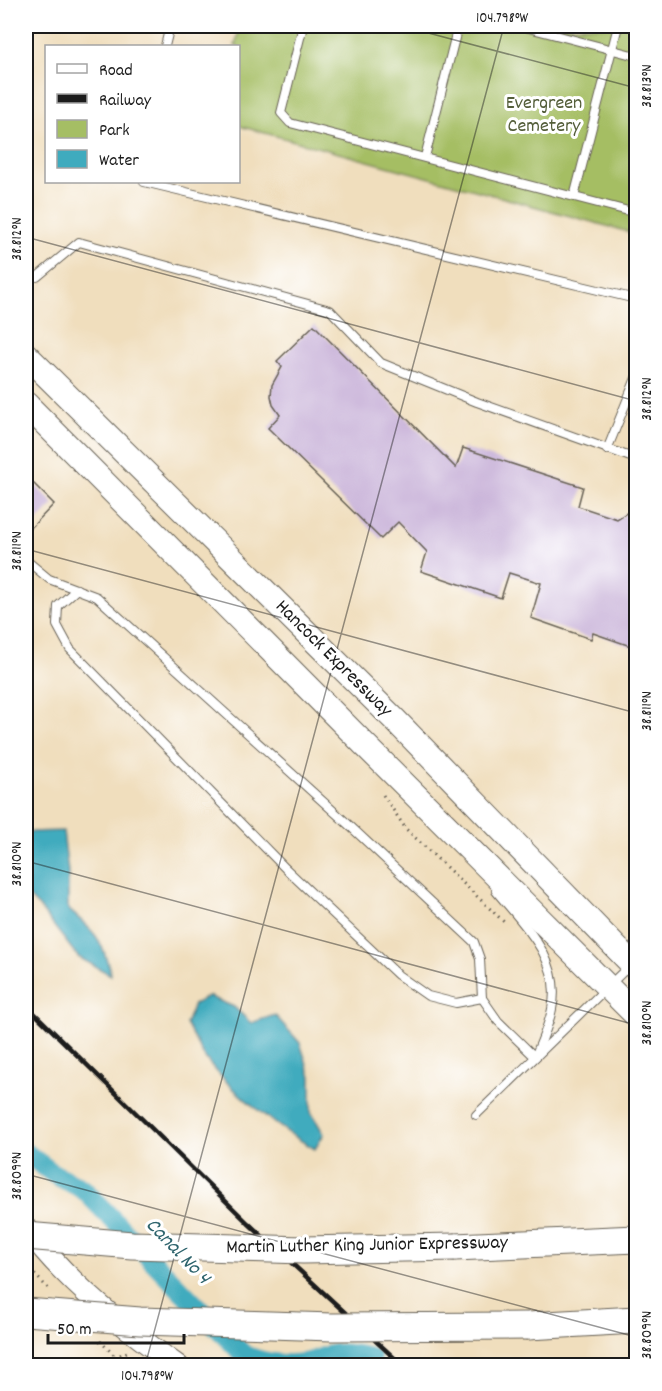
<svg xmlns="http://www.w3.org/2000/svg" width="662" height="1391" font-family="Dekko,sans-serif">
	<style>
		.green { fill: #a5be64; stroke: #606d40; stroke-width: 1.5 }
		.water { fill: #3fabbe; stroke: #2e646d; stroke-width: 1.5 }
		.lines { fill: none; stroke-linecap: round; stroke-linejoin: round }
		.canal { stroke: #3fabbe; stroke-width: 20 }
		.building { fill: #c5add6 }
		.lane-casing { stroke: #666054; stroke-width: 10 }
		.secondary-casing { stroke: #666054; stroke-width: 23 }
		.primary-casing { stroke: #666054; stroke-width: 26 }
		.highway-casing { stroke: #666054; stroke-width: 29 }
		.path { stroke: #666054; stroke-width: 3; stroke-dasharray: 1.5 4.5; stroke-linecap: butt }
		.lane { stroke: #fff; stroke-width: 8 }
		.secondary { stroke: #fff; stroke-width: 21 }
		.primary { stroke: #fff; stroke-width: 24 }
		.highway { stroke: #fff; stroke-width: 27 }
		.rail { stroke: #1c1c1c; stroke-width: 4.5 }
		.highway-bridge-casing { stroke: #666054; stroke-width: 29; stroke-linecap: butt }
		.highway-bridge { stroke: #fff; stroke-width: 27 }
		.ticks { fill: none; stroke: #1c1c1c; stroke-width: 1.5; stroke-opacity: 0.45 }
		.labels { text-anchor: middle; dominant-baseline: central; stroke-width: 6; stroke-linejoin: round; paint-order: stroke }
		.park-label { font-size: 20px; fill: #535d39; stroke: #fff }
		.street-label { font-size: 20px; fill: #1c1c1c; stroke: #fff }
		.water-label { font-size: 21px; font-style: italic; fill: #2e646d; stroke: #fff }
		.neatline { fill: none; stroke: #1c1c1c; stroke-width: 2 }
		.ticks-label { font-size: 15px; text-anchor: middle; fill: #1c1c1c }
	</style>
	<rect width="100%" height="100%" fill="#fff"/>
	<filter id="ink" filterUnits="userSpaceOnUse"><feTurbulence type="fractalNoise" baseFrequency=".0167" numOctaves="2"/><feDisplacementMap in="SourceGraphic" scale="12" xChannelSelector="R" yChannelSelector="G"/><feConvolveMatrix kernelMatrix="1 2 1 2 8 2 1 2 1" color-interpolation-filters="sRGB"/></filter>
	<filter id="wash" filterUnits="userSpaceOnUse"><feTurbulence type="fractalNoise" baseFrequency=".008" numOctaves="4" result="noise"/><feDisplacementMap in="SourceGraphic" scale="24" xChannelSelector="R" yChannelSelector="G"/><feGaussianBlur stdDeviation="1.35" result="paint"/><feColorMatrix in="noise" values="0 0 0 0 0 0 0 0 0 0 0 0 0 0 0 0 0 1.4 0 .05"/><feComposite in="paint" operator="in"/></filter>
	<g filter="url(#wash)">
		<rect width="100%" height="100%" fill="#f0debd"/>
		<path class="green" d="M240 26H636V234L239 126 238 46H235Z"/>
		<g class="water">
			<path d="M26 825 29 832 63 831 68 872V909C96 933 102 938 111 975L78 957 40 908 26 894Z"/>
			<path d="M208 996 234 1007 251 1023 275 1015 300 1043 311 1076V1112L324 1134 315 1149C278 1128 237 1096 210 1064 200 1053 194 1037 186 1024L194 1004Z"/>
		</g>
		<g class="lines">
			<path class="canal" d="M26 1153 54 1174 83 1189 243 1354C260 1362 283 1366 302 1363 313 1362 323 1356 334 1354 346 1352 359 1355 371 1358"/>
		</g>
		<g id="blocks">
			<g class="building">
				<path d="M314 325 456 468 463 448 583 487 578 506 617 519 636 507V648L593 633 591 639 531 618 541 583 509 573 501 598 421 571 427 552 398 522 381 539 268 428 280 415 273 405 271 396 272 385 282 367 277 361Z"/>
				<path d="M26 476 54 504 26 533Z"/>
			</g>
		</g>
	</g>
	<g filter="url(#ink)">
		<use href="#blocks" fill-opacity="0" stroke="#666054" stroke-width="1.5"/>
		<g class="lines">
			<defs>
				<g id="lane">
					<path d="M303 26 281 113 290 123 636 213"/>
					<path d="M521 26 636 56"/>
					<path d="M165 46 170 26"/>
					<path d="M425 157 458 26"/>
					<path d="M144 182 636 299"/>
					<path d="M574 197 618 26"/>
					<path d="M37 277 79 242 330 310 381 363 477 402 636 459"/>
					<path d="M607 450 636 378"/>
					<path d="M26 560 49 579 97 597 350 826 474 942 480 959 482 998 498 1021 535 1057C541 1042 549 1025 552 1009 563 961 524 925 496 891"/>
					<path d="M77 589 58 606 57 625 70 649 285 868 398 975 428 996 456 1003 482 998"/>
					<path d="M476 1115 630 965"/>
				</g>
				<path id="secondary" d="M28 1230C67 1282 124 1328 178 1366"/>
				<g id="primary">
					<path d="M26 355 395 720 636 968"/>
					<path d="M26 404 365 745 636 1015"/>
				</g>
				<g id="highway">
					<path d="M455 1247 636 1239"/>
					<path d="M528 1326 636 1320"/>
				</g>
			</defs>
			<use href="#lane" class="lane-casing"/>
			<use href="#secondary" class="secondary-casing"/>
			<use href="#primary" class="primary-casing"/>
			<use href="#highway" class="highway-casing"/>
			<g class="path">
				<path d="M383 795 406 829 504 922"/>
				<path d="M26 1266 51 1291"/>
				<path d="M100 1341 116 1357"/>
				<path d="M92 1366 127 1352"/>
			</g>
			<use href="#lane" class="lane"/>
			<use href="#secondary" class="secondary"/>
			<use href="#primary" class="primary"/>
			<use href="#highway" class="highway"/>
			<path class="rail" d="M26 1005 248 1223 403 1366"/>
			<defs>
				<g id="highway-bridge">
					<path d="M26 1236 132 1245 303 1250 455 1247"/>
					<path d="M26 1312 140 1321 332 1327 528 1326"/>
				</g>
			</defs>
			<use href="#highway-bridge" class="highway-bridge-casing"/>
			<use href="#highway-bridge" class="highway-bridge"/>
		</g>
	</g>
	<path class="ticks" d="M402 26 636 88M26 237 636 401M26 549 636 713M26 861 636 1025M26 1174 636 1337M145 1366 504 26M634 1366 636 1356"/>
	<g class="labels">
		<g class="park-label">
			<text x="544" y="104">Evergreen<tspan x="544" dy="23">Cemetery</tspan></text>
		</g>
		<g class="street-label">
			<text transform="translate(333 659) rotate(45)">Hancock Expressway</text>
			<text transform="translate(367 1246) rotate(-1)">Martin Luther King Junior Expressway</text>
		</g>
		<g class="water-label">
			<text transform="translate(177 1252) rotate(46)">Canal No 4</text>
		</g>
	</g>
	<rect width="662" height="1391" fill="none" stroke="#fff" stroke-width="66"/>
	<rect x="45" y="45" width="195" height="138" fill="#ffffff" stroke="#a4a4a4" stroke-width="1.5"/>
	<rect x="57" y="64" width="30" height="9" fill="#ffffff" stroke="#a4a4a4" stroke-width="1.5"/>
	<text x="99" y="75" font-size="18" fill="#1c1c1c">Road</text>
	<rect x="57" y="94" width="30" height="9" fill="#1c1c1c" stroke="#a4a4a4" stroke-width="1.5"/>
	<text x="99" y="105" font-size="18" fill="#1c1c1c">Railway</text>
	<rect x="57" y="120" width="30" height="18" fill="#a5be64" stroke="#a4a4a4" stroke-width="1.5"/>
	<text x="99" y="135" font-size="18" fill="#1c1c1c">Park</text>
	<rect x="57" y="150" width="30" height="18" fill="#3fabbe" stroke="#a4a4a4" stroke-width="1.5"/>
	<text x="99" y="165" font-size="18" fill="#1c1c1c">Water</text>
	<path d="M48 1334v9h136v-9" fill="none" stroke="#1c1c1c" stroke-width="3"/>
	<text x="57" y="1334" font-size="18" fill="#1c1c1c" stroke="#ffffff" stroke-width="4.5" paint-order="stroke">50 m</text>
	<rect x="33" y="33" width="596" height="1325" class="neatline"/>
	<g class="ticks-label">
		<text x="502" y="22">104.798°W</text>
		<text transform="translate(646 86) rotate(-90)" y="5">38.813°N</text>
		<text transform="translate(16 239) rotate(-90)" y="5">38.812°N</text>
		<text transform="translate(646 399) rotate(-90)" y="5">38.812°N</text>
		<text transform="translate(16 551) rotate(-90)" y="5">38.811°N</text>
		<text transform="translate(646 711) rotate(-90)" y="5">38.811°N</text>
		<text transform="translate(16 864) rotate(-90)" y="5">38.810°N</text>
		<text transform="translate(646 1023) rotate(-90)" y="5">38.810°N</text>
		<text transform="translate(16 1176) rotate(-90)" y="5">38.809°N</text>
		<text transform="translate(646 1335) rotate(-90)" y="5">38.809°N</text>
		<text x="147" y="1380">104.798°W</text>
	</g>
</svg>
